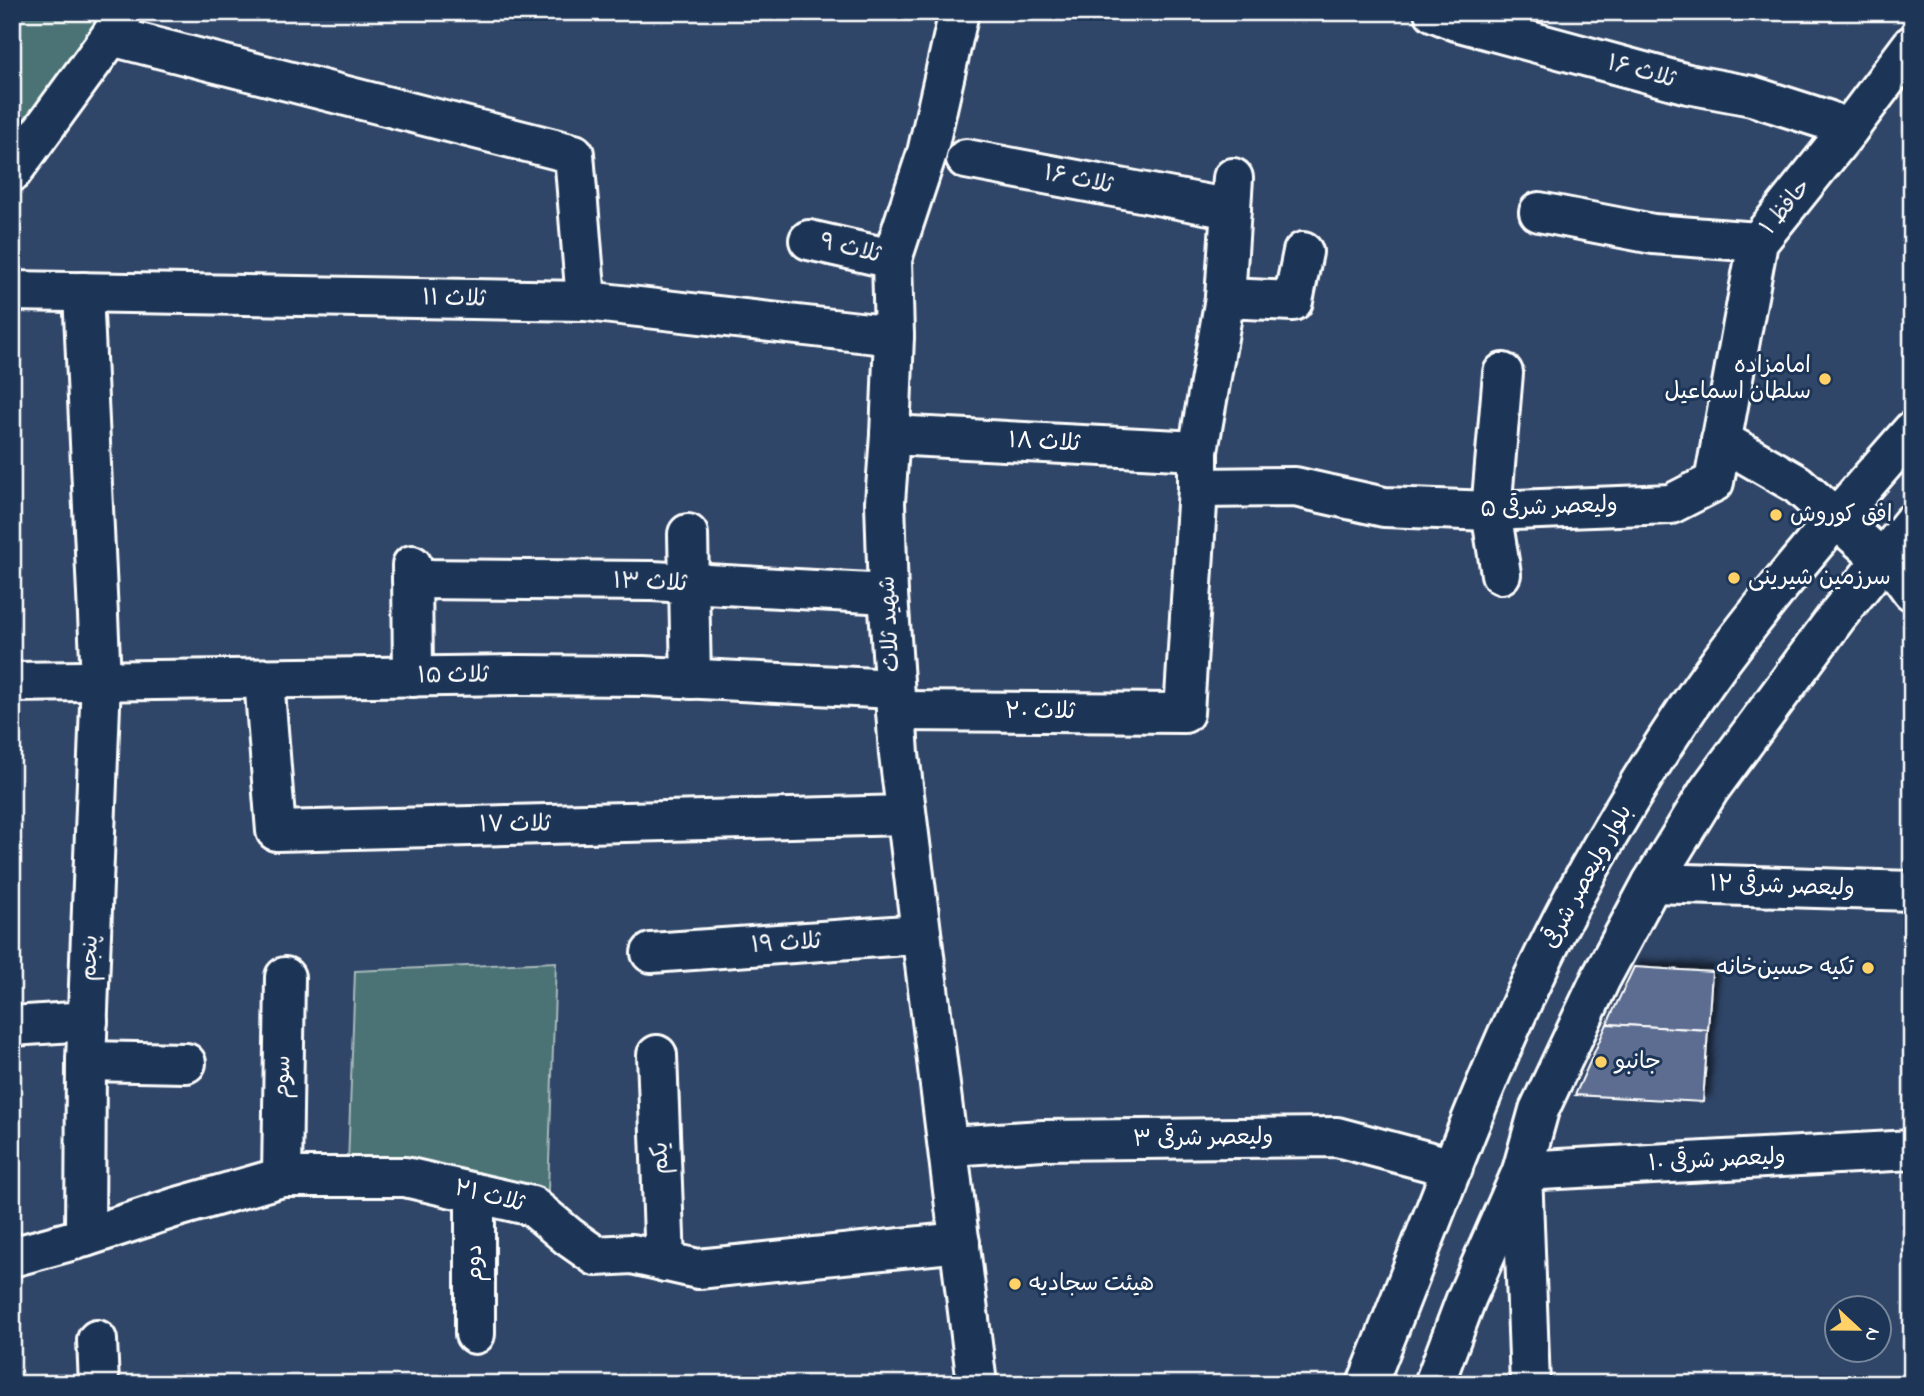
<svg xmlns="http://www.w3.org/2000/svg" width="1924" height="1396" font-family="'Indie Flower','Playpen Sans Arabic',sans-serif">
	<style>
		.green { fill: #4c7376; stroke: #a6b9ba; stroke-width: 2 }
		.building { fill: #5b6d91; stroke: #fff; stroke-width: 2; filter: url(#shadow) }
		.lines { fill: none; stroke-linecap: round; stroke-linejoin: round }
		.minor-casing { stroke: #fff; stroke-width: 44 }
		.minor { stroke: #1d3557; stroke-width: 38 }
		.poi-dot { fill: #ffd166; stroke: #1d3557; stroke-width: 2.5 }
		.labels { text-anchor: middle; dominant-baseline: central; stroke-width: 6; stroke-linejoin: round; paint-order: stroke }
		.street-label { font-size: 23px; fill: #fff; stroke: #1d3557 }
		.poi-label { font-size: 23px; fill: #fff; stroke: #1d3557; text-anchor: start }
	</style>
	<defs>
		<filter id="shadow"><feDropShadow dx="6" dy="-6" stdDeviation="3.5" flood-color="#0009"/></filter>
	</defs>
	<rect width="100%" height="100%" fill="#304668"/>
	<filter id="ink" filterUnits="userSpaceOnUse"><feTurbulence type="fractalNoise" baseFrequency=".0143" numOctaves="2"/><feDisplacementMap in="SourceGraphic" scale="14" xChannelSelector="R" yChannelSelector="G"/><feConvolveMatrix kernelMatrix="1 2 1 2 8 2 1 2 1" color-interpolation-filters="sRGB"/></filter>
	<g filter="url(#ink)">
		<g class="green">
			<path d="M12 12H112L12 171Z"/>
			<path d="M556 962 548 1190 437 1166 348 1164 355 971Z"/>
		</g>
		<g class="building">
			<path d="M1634 967 1712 972 1708 1030 1607 1024Z"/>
			<path d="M1607 1024 1708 1030 1703 1102 1575 1095Z"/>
		</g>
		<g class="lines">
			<defs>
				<g id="minor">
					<path d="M959 12 927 153 892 259 894 336 890 435 885 502 888 594 899 754 977 1384"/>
					<path d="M1434 12 1456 21 1688 84 1752 96 1827 120 1848 130"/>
					<path d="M111 36 574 154 586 301"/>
					<path d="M966 159 1231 209"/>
					<path d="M12 172 111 36 123 14"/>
					<path d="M1539 212 1653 234 1758 242"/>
					<path d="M809 240 892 259"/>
					<path d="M12 291 586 301 894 336"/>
					<path d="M83 292 101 680 86 1061 85 1237"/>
					<path d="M1225 298 1293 301 1303 252"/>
					<path d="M890 435 1198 451"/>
					<path d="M1721 440 1797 484 1901 576 1912 591"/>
					<path d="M1198 488 1295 487 1384 507 1491 511 1671 504 1714 482 1758 242 1848 130 1912 45"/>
					<path d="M688 534 691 679"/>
					<path d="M412 565 413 677"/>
					<path d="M1501 574 1491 511 1503 373"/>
					<path d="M412 579 652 581 888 594"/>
					<path d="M264 679 276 831 906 815"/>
					<path d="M12 682 518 675 643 676 894 689"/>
					<path d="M896 711 1184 713 1198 488V451L1225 298 1233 178"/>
					<path d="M1652 883 1912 891"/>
					<path d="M651 953 921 934"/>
					<path d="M12 1026 88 1021"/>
					<path d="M657 1055 665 1262"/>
					<path d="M86 1061 186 1063"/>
					<path d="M949 1146 1043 1140 1337 1137 1453 1168"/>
					<path d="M282 1177 285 977"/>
					<path d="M12 1257 85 1237 174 1208 282 1177H405L532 1206 569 1237 596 1256 632 1254 698 1269 960 1242"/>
					<path d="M475 1334V1193"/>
					<path d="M97 1340 99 1384"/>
					<path d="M1367 1384C1437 1211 1498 1032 1589 869 1629 798 1672 728 1720 662 1780 582 1846 506 1912 431"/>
					<path d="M1434 1384 1466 1299 1522 1171 1539 1110 1601 978 1652 883 1709 790 1838 615 1912 523"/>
					<path d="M1530 1384 1522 1171 1912 1150"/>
				</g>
			</defs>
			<use href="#minor" class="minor-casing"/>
			<use href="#minor" class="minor"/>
		</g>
	</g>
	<g class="poi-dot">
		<circle cx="1825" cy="379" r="7"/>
		<circle cx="1776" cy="515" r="7"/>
		<circle cx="1734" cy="578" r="7"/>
		<circle cx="1868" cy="968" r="7"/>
		<circle cx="1601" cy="1062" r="7"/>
		<circle cx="1015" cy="1284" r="7"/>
	</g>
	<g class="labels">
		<g class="street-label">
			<text transform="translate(1641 72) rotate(15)">ثلاث ۱۶</text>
			<text transform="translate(1078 180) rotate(11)">ثلاث ۱۶</text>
			<text transform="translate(1786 207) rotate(-51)">حافظ ۱</text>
			<text transform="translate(850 249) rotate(13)">ثلاث ۹</text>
			<text transform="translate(454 299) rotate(1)">ثلاث ۱۱</text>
			<text transform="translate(1044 443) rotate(3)">ثلاث ۱۸</text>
			<text transform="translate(1549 508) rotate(-2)">ولیعصر شرقی ۵</text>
			<text transform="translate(650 583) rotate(2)">ثلاث ۱۳</text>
			<text transform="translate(890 624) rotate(-93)">شهید ثلاث</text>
			<text transform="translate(453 676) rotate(-1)">ثلاث ۱۵</text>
			<text x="1040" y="712">ثلاث ۲۰</text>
			<text transform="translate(515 825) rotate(-1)">ثلاث ۱۷</text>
			<text transform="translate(1588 877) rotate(-61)">بلوار ولیعصر شرقی</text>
			<text transform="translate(1782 887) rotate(2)">ولیعصر شرقی ۱۲</text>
			<text transform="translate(786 944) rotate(-4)">ثلاث ۱۹</text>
			<text transform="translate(90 958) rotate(-88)">پنجم</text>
			<text transform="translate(283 1077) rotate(-89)">سوم</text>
			<text transform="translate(1203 1139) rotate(-1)">ولیعصر شرقی ۳</text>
			<text transform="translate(661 1158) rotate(-92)">یکم</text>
			<text transform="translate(1717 1161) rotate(-3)">ولیعصر شرقی ۱۰</text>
			<text transform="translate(489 1197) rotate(14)">ثلاث ۲۱</text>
			<text transform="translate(475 1263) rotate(-90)">دوم</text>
		</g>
		<g class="poi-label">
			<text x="1811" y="366" text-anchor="end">امامزاده<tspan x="1811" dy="26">سلطان اسماعیل</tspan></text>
			<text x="1790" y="515">افق کوروش</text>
			<text x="1748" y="578">سرزمین شیرینی</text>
			<text x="1854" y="968" text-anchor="end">تکیه حسین‌خانه</text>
			<text x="1615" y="1062">جانبو</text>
			<text x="1029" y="1284">هیئت سجادیه</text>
		</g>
	</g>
	<rect width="1924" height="1396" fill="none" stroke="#1d3557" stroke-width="42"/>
	<rect x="21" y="21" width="1882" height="1354" fill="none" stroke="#fff" stroke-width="2.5" filter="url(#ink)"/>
	<g transform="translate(1858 1329) rotate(112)"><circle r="33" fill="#1d3557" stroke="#77869a" stroke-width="2"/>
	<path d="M0-5L12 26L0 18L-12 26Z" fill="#ffd166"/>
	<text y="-10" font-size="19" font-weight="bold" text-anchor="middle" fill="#ffffff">N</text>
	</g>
</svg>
